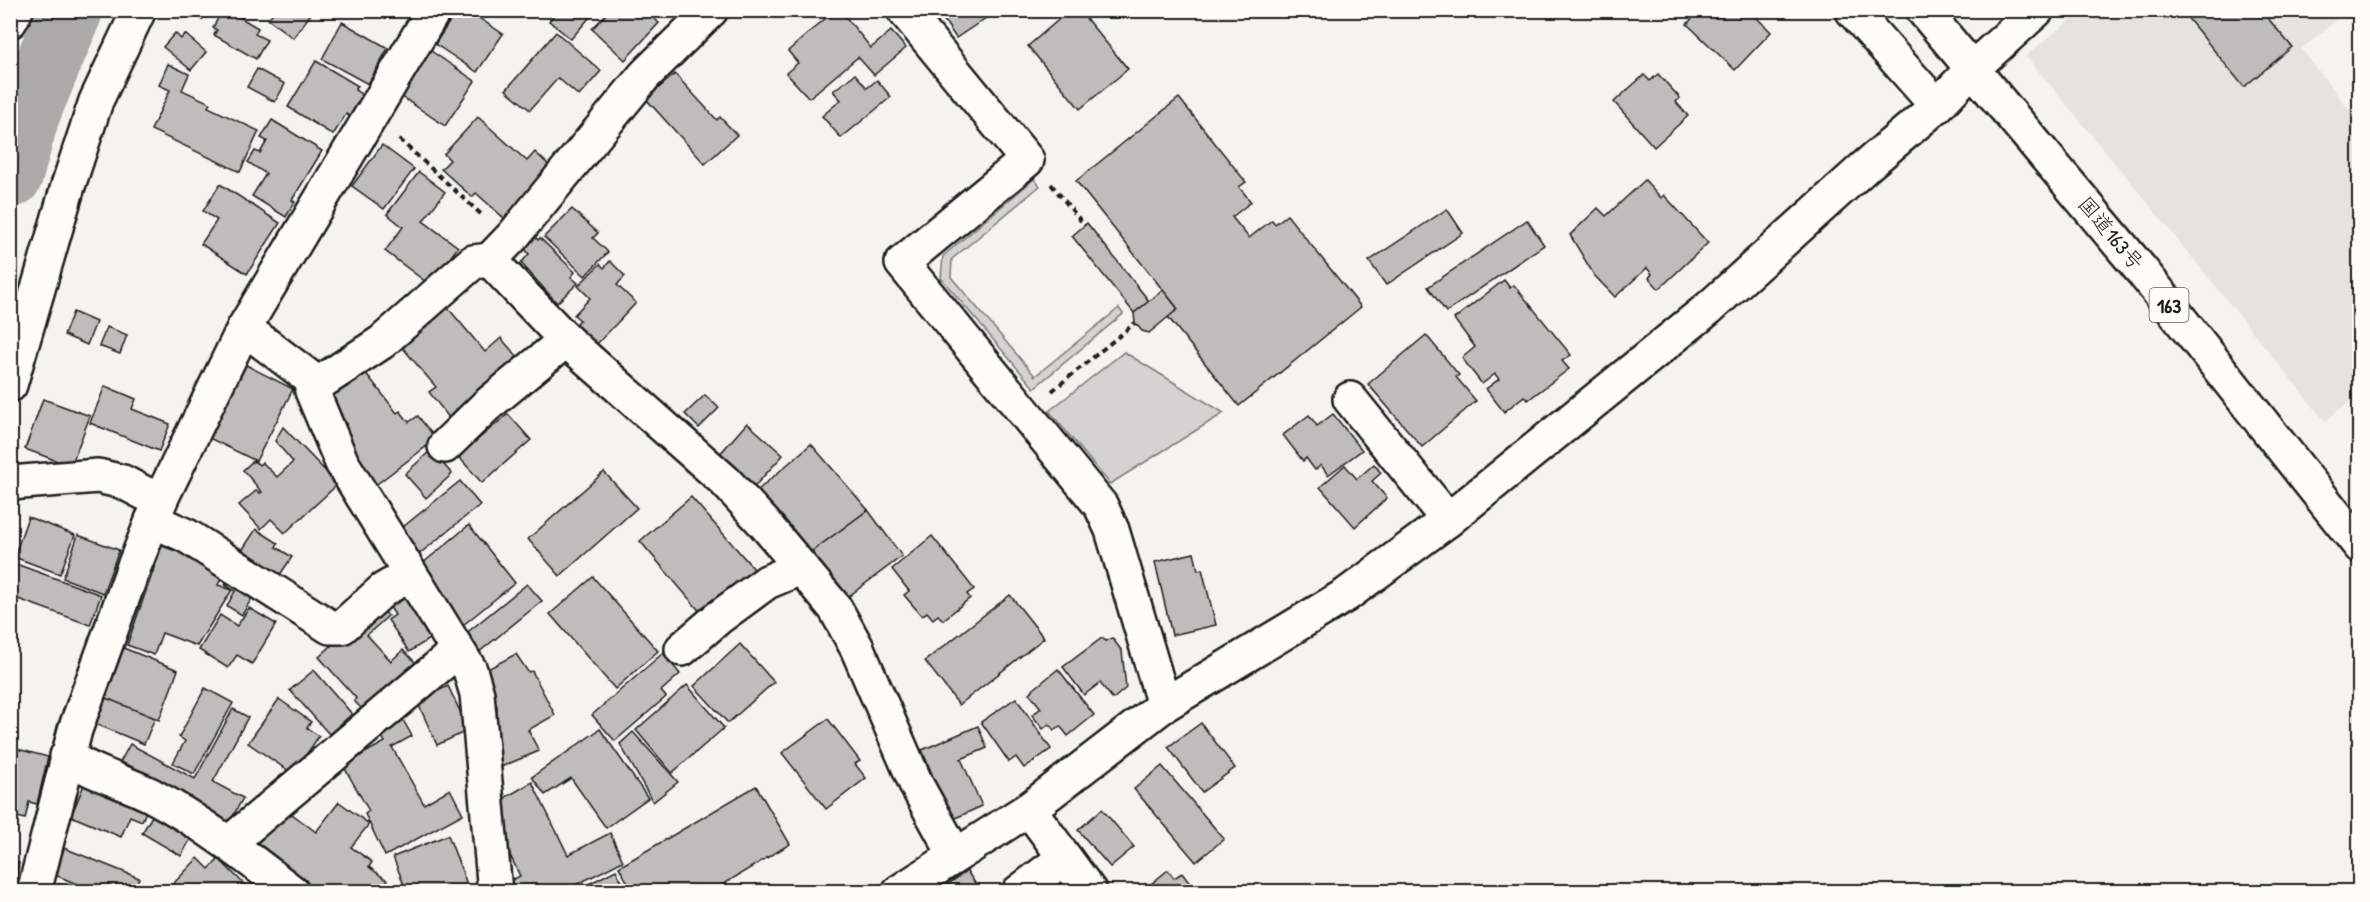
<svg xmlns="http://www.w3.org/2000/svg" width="2370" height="902" font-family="'Patrick Hand','Klee One',sans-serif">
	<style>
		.built { fill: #e4e3de }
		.green { fill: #d4d3cf; stroke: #787876; stroke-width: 1.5 }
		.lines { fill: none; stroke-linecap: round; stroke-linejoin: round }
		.river { stroke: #abaaa6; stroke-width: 66 }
		.building { fill: #bebdba; stroke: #1c1c1c; stroke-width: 1.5 }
		.minor-casing { stroke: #1c1c1c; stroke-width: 38 }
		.highway-casing { stroke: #1c1c1c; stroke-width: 38 }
		.path { stroke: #1c1c1c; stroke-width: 4; stroke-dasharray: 6 4.5; stroke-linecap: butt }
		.minor { stroke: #fdfcf7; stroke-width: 33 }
		.highway { stroke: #fdfcf7; stroke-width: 33 }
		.labels { text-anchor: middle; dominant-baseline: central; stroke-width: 4.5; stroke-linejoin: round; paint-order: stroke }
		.shield { fill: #fdfcf7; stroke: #605f5e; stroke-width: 1.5 }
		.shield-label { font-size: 20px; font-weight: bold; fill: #1c1c1c }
		.street-label { font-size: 21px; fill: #1c1c1c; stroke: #fdfcf7 }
	</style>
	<rect width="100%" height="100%" fill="#f4f3ee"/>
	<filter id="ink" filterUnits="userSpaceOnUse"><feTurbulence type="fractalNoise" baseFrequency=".0167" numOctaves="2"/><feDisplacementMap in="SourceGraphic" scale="12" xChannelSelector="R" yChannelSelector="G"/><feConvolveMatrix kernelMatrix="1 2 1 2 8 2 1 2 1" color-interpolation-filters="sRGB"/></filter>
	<g filter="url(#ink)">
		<path class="built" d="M2081 11H2334L2339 18 2301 49 2359 122V394L2325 421 2134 186 2026 56Z"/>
		<g class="green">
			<path d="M1034 179 1040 186 952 259 951 277 1035 376 1119 308 1123 314 1034 388 941 278 943 256Z"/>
			<path d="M1124 352 1224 413 1110 484 1049 411Z"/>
		</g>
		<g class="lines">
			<path class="river" d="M10 175 27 114 70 10"/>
		</g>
		<g class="building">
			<path d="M188 10H209L202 20Z"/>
			<path d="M222 10H228L258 28 255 34 267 40 256 59 214 35 217 30 213 28Z"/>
			<path d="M275 10H314L293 38 268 19Z"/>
			<path d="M457 10H467L503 34 477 72 435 44Z"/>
			<path d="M558 10H596L571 39 549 21Z"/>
			<path d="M610 10H645L659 23 625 60 592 29Z"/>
			<path d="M835 10H840L871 48 891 31 906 48 874 75 858 57 809 98 786 73 798 63 788 51Z"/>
			<path d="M937 10H998L956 38Z"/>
			<path d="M1070 10H1079L1128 69 1080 109 1028 46Z"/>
			<path d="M1700 10H1749L1771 32 1735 70 1687 24Z"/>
			<path d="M2181 10H2261L2292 47 2244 87Z"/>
			<path d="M342 22 388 48 368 84 322 59Z"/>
			<path d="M556 32 601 71 579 96 558 78 530 110 506 90Z"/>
			<path d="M175 33 181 39 185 34 206 52 191 70 163 47Z"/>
			<path d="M431 51 475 81 445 126 401 96Z"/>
			<path d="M316 61 358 86 355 90 364 96 351 117 346 114 333 135 288 107Z"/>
			<path d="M168 64 189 74 182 90 210 103 208 107 259 131 240 172 151 130 170 90 159 85Z"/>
			<path d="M257 69 285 84 275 102 247 87Z"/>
			<path d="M675 74 717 120 720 117 737 135 705 164 646 99Z"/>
			<path d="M855 74 867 88 877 80 891 97 841 138 822 116 841 100 833 91Z"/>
			<path d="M1658 74 1680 98 1676 102 1688 116 1654 147 1614 102 1644 75 1650 81Z"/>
			<path d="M1179 98 1246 182 1239 187 1251 202 1232 217 1249 238 1272 220 1275 224 1287 215 1361 307 1239 406 1168 317 1178 309 1076 181Z"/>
			<path d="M478 117 527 161 535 152 552 168 505 219 476 193 472 197 441 169 450 160 444 154Z"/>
			<path d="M272 120 322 151 292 200 295 202 286 217 252 196 266 174 248 162 255 151 260 153 267 141 261 138Z"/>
			<path d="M382 145 414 169 384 209 352 186Z"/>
			<path d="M419 172 445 192 423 221 458 247 430 285 385 251 403 227 387 214Z"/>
			<path d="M1645 180 1661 198 1664 195 1708 243 1659 289 1649 278 1652 274 1647 268 1615 297 1594 275 1570 235 1598 208 1606 216Z"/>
			<path d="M220 184 280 223 247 274 201 244 217 220 203 211Z"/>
			<path d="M572 209 598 233 593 238 608 252 585 276 544 237Z"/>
			<path d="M1447 209 1463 233 1386 285 1369 261Z"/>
			<path d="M1527 220 1544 245 1446 312 1428 287Z"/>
			<path d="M1087 223 1149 301 1134 313 1072 236Z"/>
			<path d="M535 237 538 240 540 238 575 272 571 277 578 283 557 303 521 263 529 254 524 248Z"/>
			<path d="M610 261 625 276 617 285 636 303 596 345 575 325 580 320 574 315 590 298 578 286 600 264 604 268Z"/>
			<path d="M1504 280 1510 288 1514 285 1571 355 1562 361 1569 369 1528 400 1524 396 1504 412 1486 389 1499 379 1495 374 1482 384 1462 358 1475 347 1454 319Z"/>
			<path d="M1163 290 1178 309 1149 333 1142 331 1135 323 1134 313Z"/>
			<path d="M443 302 485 352 501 338 520 360 450 419 429 392 436 387 397 341Z"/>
			<path d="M73 312 96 322 87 345 64 335Z"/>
			<path d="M107 327 127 335 120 354 99 346Z"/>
			<path d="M1426 335 1459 375 1456 377 1476 401 1422 447 1368 384Z"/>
			<path d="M246 365 293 389 256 461 209 438Z"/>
			<path d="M362 368 397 413 400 411 409 422 418 416 436 439 373 487 337 432 347 424 326 397Z"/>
			<path d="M105 386 136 399 132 409 170 424 159 451 90 423Z"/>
			<path d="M705 395 719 408 699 428 685 414Z"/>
			<path d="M43 399 90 416 71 466 25 449Z"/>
			<path d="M508 414 531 440 482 483 458 456Z"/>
			<path d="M1333 414 1362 450 1328 475 1321 465 1315 470 1306 458 1303 461 1283 435 1309 415 1317 426Z"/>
			<path d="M747 423 783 455 754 487 719 455Z"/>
			<path d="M283 427 338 484 285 533 271 519 261 529 239 505 257 490 260 493 262 492 243 470 253 461 260 465 262 462 277 477 293 462 275 441Z"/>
			<path d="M811 444 868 510 811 552 758 490Z"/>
			<path d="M431 450 452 474 426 498 405 474Z"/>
			<path d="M1374 464 1381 473 1372 481 1387 498 1355 527 1320 487 1345 465 1357 479Z"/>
			<path d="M604 472 637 508 560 576 528 539Z"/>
			<path d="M460 481 480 505 413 559 393 535Z"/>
			<path d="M691 497 754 569 702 614 640 541Z"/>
			<path d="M868 510 902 556 845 599 811 552Z"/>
			<path d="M28 517 75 535 60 574 14 557Z"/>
			<path d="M469 525 515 583 463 625 417 568Z"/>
			<path d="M256 529 278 543 276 547 292 557 275 582 237 558Z"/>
			<path d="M78 535 119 550 103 593 63 578Z"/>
			<path d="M932 536 974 589 967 594 970 598 943 620 938 615 933 619 927 612 922 616 904 595 909 591 892 569Z"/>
			<path d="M162 546 225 569 218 585 232 590 197 646 162 633 154 655 127 645Z"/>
			<path d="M1194 553 1198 570 1202 569 1216 625 1172 635 1155 562Z"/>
			<path d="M16 564 101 595 90 625 10 596V580Z"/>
			<path d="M231 574 257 589 242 615 227 606 235 591 225 585Z"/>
			<path d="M593 577 658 651 615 689 550 614Z"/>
			<path d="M527 584 542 601 473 657 459 639Z"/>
			<path d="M407 587 437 634 409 652 388 620 395 615 386 601Z"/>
			<path d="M1010 595 1044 638 959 705 925 661Z"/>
			<path d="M377 604 388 616 367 635 391 661 403 650 420 667 368 715 354 701 356 698 319 657Z"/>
			<path d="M249 608 276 624 252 664 237 655 228 668 199 650 220 615 237 626Z"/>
			<path d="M1102 638 1106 641 1112 638 1122 651 1126 688 1113 699 1100 683 1084 695 1063 667Z"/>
			<path d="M740 644 774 682 728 723 694 686Z"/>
			<path d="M121 647 178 670 159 720 101 697Z"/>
			<path d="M663 653 680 674 661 691 666 697 615 741 592 715Z"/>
			<path d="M516 654 528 672 532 671 555 715 528 730 539 751 496 769 497 706 480 673Z"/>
			<path d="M1058 669 1094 715 1068 736 1060 726 1054 730 1049 724 1043 729 1032 715 1041 708 1029 693Z"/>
			<path d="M314 670 352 714 329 734 290 690Z"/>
			<path d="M687 685 724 728 672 773 636 730Z"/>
			<path d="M448 686 469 730 437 745 417 701Z"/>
			<path d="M205 688 233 703 194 774 173 763 185 741 179 737Z"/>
			<path d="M106 698 155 718 144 744 96 724Z"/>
			<path d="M1016 698 1051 749 1024 768 1016 757 1009 762 981 722Z"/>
			<path d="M279 699 311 722 307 728 319 736 293 774 248 743Z"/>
			<path d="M233 709 248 717 213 782 243 798 226 828 117 768 130 744 195 779Z"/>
			<path d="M399 713 412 736 392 747 424 804 450 789 463 814 385 856 365 814 369 811 343 765 385 742 376 726Z"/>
			<path d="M828 719 860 761 855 764 866 778 826 809 782 753Z"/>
			<path d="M1201 723 1235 768 1202 792 1168 747Z"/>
			<path d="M978 726 987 748 961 759 982 806 951 820 922 750Z"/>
			<path d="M600 729 648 798 606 828 571 778 545 795 532 777Z"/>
			<path d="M633 732 678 782 653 802 620 744Z"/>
			<path d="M10 747 48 757 37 804 29 802 25 819 10 815Z"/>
			<path d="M1162 766 1224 839 1196 862 1134 789Z"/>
			<path d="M86 780 148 807 142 821 130 816 121 837 71 816Z"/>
			<path d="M532 782 568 855 610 833 623 861 562 892H511L506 883 520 876 496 826V803Z"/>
			<path d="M756 786 790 844 717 888 719 892H633L619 867Z"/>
			<path d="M339 802 369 824 351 847 372 862 369 867 388 881 380 892H307L249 848 280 805 316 832Z"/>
			<path d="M1102 809 1134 847 1110 867 1078 830Z"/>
			<path d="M155 811 194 833 181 856 142 833Z"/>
			<path d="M10 818 17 820 10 850Z"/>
			<path d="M448 835 470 892H407L393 857Z"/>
			<path d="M64 848 139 878 133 892H96L53 874Z"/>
			<path d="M198 858 209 869 219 859 252 892H182L174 883Z"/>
			<path d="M10 861 19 863 13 892H10Z"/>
			<path d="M616 870 627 892H573Z"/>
			<path d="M1168 870 1174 878 1182 873 1196 892H1141Z"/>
			<path d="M967 871 979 889 974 892H937Z"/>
			<path d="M59 884 77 892H57Z"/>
		</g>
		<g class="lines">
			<defs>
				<g id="minor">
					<path d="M711 10 645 75 513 236 490 260 566 340 725 481 764 523 835 608 857 648 917 786 955 855"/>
					<path d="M904 10 1027 160 902 263 1101 506 1112 530 1164 705"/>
					<path d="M1852 10 1937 106"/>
					<path d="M10 21 16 10"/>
					<path d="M244 328 318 384 312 391 342 463 470 670 477 694 495 892"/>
					<path d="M318 384 382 342 473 262 490 260"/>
					<path d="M10 385 68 186 96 101 139 10"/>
					<path d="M1350 399 1448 520"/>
					<path d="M445 446 486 406 566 340"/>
					<path d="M10 483 98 476 123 482 144 493 161 499"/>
					<path d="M152 520 187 536 330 627H342L383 590 409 575"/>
					<path d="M682 649 718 618 767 582 800 568"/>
					<path d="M67 756C93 774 123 781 151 795 202 822 247 857 292 892"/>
					<path d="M1029 809 1090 892"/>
					<path d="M229 843 457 651"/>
					<path d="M34 892 75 730 133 569 161 499 244 328 434 10"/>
					<path d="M899 892 1029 809 1164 705 1346 595 1448 520 1709 308 1866 166 1937 106 1973 68 2037 10"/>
					<path d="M1019 892 1064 858"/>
				</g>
				<path id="highway" d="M1923 10 2142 271 2360 546"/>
			</defs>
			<use href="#minor" class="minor-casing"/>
			<use href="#highway" class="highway-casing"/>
			<g class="path">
				<path d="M399 139 484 217"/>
				<path d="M1051 184 1085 226"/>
				<path d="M1052 391 1135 323"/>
			</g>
			<use href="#minor" class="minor"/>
			<use href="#highway" class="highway"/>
		</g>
	</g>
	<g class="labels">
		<rect class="shield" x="2149.5" y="288" width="39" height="34" rx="4.5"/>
		<g class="shield-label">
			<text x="2169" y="305">163</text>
		</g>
		<g class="street-label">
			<text transform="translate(2111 233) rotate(50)">国道163号</text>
		</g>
	</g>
	<rect width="2370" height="902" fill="none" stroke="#fdfcf7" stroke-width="36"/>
	<rect x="18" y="18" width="2334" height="866" fill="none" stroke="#1c1c1c" stroke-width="2" filter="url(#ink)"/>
</svg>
